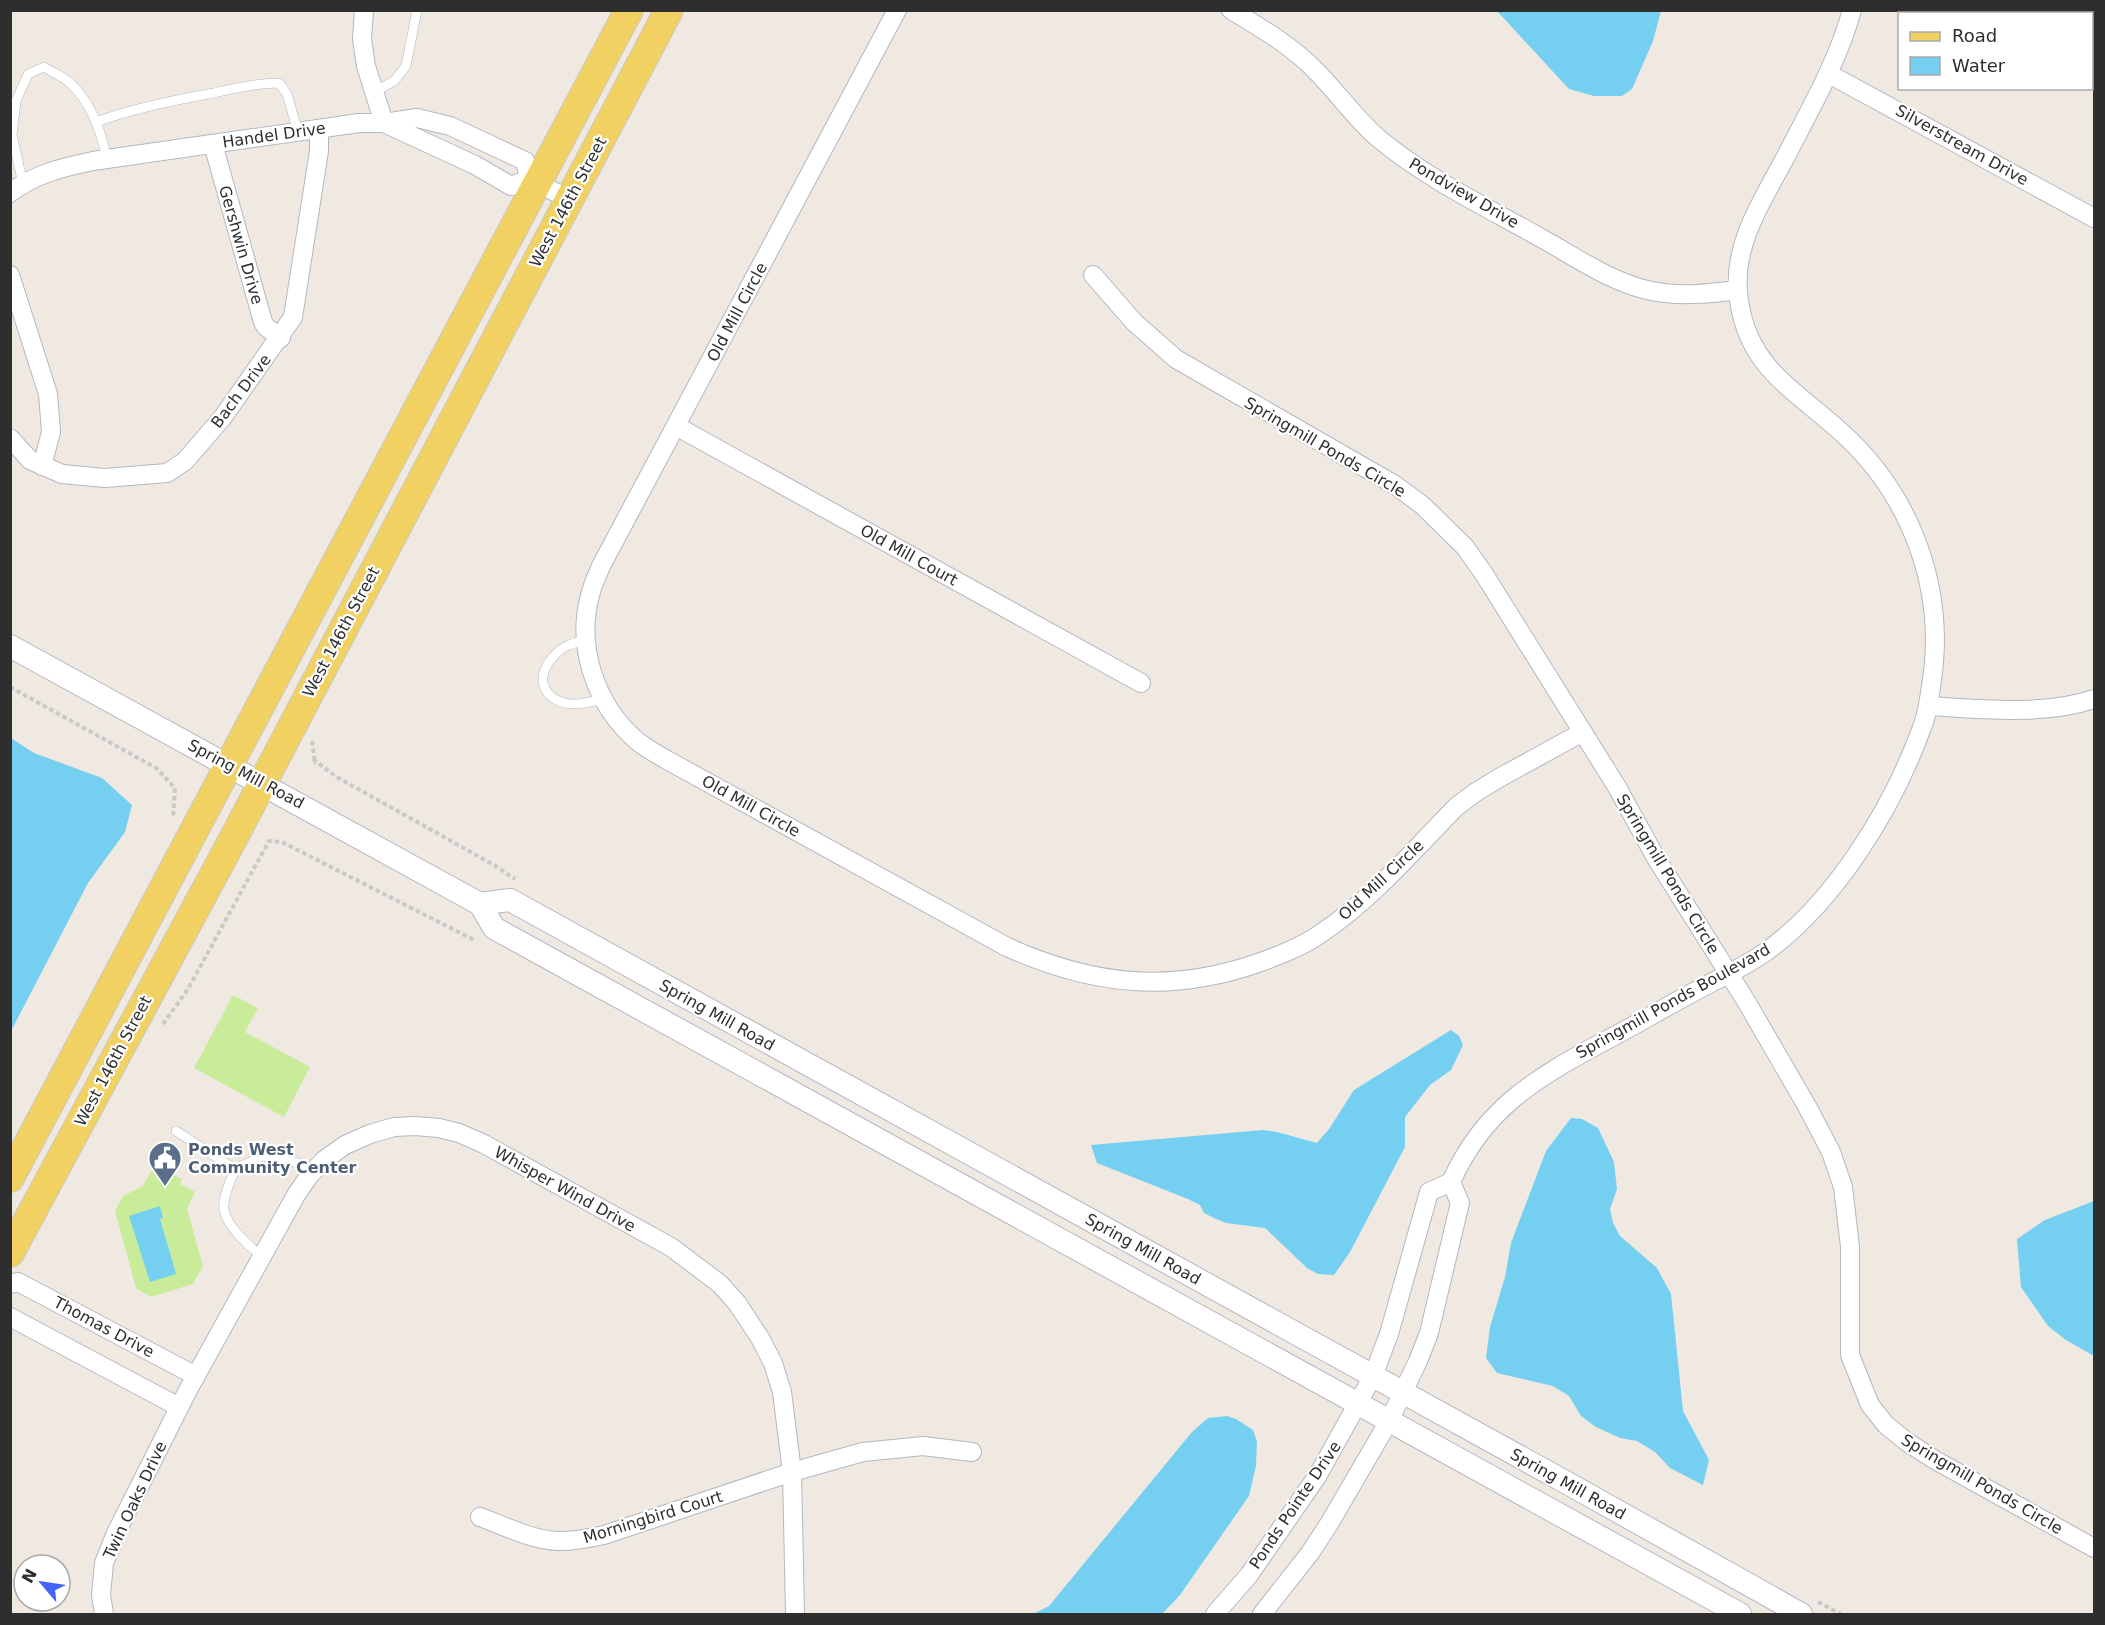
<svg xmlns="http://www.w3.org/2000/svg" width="2105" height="1625" font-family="'DejaVu Sans',sans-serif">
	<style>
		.pitch { fill: #c9ec9a }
		.water { fill: #75cff0 }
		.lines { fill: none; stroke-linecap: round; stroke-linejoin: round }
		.service-casing { stroke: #b4b7c1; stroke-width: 10 }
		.minor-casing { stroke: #b4b7c1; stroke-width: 20 }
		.tertiary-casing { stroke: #b4b7c1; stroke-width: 24 }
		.primary-casing { stroke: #c9c9c9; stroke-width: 30 }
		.path { stroke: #c9c9c9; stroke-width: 4; stroke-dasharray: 4.5 3; stroke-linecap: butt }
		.service { stroke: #fff; stroke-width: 9 }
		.minor { stroke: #fff; stroke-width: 18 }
		.tertiary { stroke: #fff; stroke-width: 22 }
		.primary { stroke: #f2d163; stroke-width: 28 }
		.labels { text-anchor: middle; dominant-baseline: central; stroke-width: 4.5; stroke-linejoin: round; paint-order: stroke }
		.street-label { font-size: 16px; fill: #2e2e2e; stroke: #fff }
		.service-label { font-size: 16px; font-weight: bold; fill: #4e5e75; stroke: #fff; text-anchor: start }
	</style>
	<rect width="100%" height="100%" fill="#efe9e1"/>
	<g class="pitch">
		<path d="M233 995 258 1008 245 1032 310 1067 284 1117 194 1068Z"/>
		<path d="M154 1166 182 1179 180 1184 195 1192 187 1209 203 1266 193 1284 151 1297 136 1288 115 1211 123 1196 143 1186Z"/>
	</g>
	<g class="water">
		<path d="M1497 11H1661L1653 41 1632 89 1622 96H1594L1569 89Z"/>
		<path d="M11 738 34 753 102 778 132 805 125 832 88 883 11 1031Z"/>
		<path d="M1451 1030 1459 1036 1463 1045 1451 1070 1430 1085 1405 1117V1147L1350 1252 1334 1275 1318 1274 1307 1268 1265 1228 1226 1223 1216 1219 1204 1213 1200 1205 1188 1199 1097 1163 1091 1145 1263 1130 1277 1132 1317 1143 1329 1129 1354 1090Z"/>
		<path d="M1571 1118 1582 1119 1598 1128 1614 1162 1617 1189 1610 1209 1613 1223 1620 1236 1657 1268 1671 1294 1683 1411 1709 1460 1703 1485 1670 1468 1655 1452 1637 1441 1620 1438 1596 1427 1581 1416 1569 1396 1553 1386 1497 1373 1486 1358 1490 1327 1505 1277 1511 1243 1546 1151Z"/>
		<path d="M2094 1201V1356L2066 1340 2048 1326 2021 1287 2017 1239 2045 1220Z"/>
		<path d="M160 1206 163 1218 160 1219 176 1274 150 1282 129 1216Z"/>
		<path d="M1227 1416 1236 1419 1253 1430 1257 1442 1256 1466 1249 1496 1180 1595 1162 1614H1033L1049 1606 1192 1432 1208 1418Z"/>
	</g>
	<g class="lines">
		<defs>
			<g id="service">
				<path d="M374 92 394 81 406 66 417 10"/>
				<path d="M96 122C134 108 174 100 214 93 235 88 257 83 279 83L287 94 298 132"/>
				<path d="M23 184 12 135 16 101 28 74 44 67C52 72 62 76 69 82 91 101 101 131 107 159"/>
				<path d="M586 640C573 643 562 646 553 657 532 680 546 704 575 704 584 704 594 701 603 699"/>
				<path d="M176 1131 235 1169"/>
				<path d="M262 1256C249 1247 227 1226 224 1210 222 1197 231 1180 235 1169L262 1156 282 1158 316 1169"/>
			</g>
			<g id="minor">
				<path d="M364 10 362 39 366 66 384 123"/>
				<path d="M897 10 601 566C598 574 593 583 591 592 575 645 595 704 636 740 645 748 657 754 667 760L1007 947C1092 985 1169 994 1258 963 1280 955 1301 947 1320 934 1371 900 1413 851 1456 807L1476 792 1499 778 1583 732"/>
				<path d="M1231 10C1261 28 1292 46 1316 71 1337 92 1355 118 1378 138 1427 179 1486 207 1541 238 1574 256 1609 281 1647 290 1677 297 1708 294 1737 290"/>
				<path d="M1829 74 2094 218"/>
				<path d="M384 123 475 165 511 186 529 179"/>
				<path d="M213 144 263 322 266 327 281 338"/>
				<path d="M10 193C34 174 64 167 93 161L359 123H384L417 118 450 126 525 161 529 179 569 199"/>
				<path d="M10 275 48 394 51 432 42 466"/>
				<path d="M1093 275 1134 322 1176 359 1395 485 1422 505 1465 547 1484 574 1617 787 1656 858 1746 1001 1808 1108 1831 1152 1843 1187 1850 1247V1355L1870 1405 1886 1425 1907 1442 1935 1460 2094 1548"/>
				<path d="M676 426 1141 683"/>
				<path d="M10 438 30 460 62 474 105 478 167 473 185 461 223 417 293 317 319 151V129"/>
				<path d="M1928 706C1981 709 2044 716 2094 699"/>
				<path d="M10 1284 18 1282 196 1376"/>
				<path d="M10 1317 179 1407"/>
				<path d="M480 1517C502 1525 532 1540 557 1541 573 1542 589 1538 604 1535L792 1472 863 1452 923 1446 972 1452"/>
				<path d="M104 1614 101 1595 104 1563 116 1533 188 1390 296 1195 309 1176 324 1160 345 1145 370 1134 394 1127 415 1126 439 1128 459 1133 484 1144 671 1247 720 1284 737 1303 760 1338 773 1363 782 1392 792 1472 795 1614"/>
				<path d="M1215 1614 1249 1575 1318 1475 1373 1376 1389 1334 1429 1192 1451 1182C1483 1110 1534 1079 1601 1043 1632 1027 1662 1009 1692 993 1716 980 1742 968 1764 953 1834 904 1892 809 1921 730 1927 716 1929 701 1931 686 1947 591 1912 495 1840 431 1791 387 1744 365 1738 291 1734 243 1762 201 1784 160 1809 111 1837 64 1852 10"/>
				<path d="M1262 1614 1310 1553 1329 1524 1389 1421 1418 1361 1429 1333 1460 1203 1451 1182"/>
			</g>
			<g id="tertiary">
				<path d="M10 646 480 904 494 928 1740 1614"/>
				<path d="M480 904 510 900 1569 1484 1801 1614"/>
			</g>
			<g id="primary">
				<path d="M10 1178 629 10"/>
				<path d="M10 1253 233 839 669 10"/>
			</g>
		</defs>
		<use href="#service" class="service-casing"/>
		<use href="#minor" class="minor-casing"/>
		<use href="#tertiary" class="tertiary-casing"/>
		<use href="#primary" class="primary-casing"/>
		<g class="path">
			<path d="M10 687 156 768 175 788 173 818"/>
			<path d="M312 741 315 764"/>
			<path d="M313 759 335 776 494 865 515 879"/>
			<path d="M163 1024 188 989 269 841 282 842 476 941"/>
			<path d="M1818 1602 1841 1614"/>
		</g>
		<use href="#service" class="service"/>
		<use href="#minor" class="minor"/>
		<use href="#tertiary" class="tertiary"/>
		<use href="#primary" class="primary"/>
	</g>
	<defs>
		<symbol id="civic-pin" viewBox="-11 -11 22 30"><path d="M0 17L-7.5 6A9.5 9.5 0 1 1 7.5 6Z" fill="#5c6f8a" stroke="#fff"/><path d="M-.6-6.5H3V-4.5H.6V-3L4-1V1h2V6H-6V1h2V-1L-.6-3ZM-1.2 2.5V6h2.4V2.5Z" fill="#fff"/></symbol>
	</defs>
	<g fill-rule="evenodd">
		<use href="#civic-pin" x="146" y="1139" width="38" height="52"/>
	</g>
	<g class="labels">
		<g class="street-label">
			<text transform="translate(274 135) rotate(-8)">Handel Drive</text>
			<text transform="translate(1962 145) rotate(29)">Silverstream Drive</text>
			<text transform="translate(1464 193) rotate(30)">Pondview Drive</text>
			<text transform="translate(568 202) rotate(-62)">West 146th Street</text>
			<text transform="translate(241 245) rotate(74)">Gershwin Drive</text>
			<text transform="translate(737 312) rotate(-62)">Old Mill Circle</text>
			<text transform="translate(241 391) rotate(-53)">Bach Drive</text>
			<text transform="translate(1325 447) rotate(30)">Springmill Ponds Circle</text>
			<text transform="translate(909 555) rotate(29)">Old Mill Court</text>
			<text transform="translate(341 632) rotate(-62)">West 146th Street</text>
			<text transform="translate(246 774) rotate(28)">Spring Mill Road</text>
			<text transform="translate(751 806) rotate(29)">Old Mill Circle</text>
			<text transform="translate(1668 874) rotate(59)">Springmill Ponds Circle</text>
			<text transform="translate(1381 880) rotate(-43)">Old Mill Circle</text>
			<text transform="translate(1673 1001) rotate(-29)">Springmill Ponds Boulevard</text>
			<text transform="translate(717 1015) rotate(29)">Spring Mill Road</text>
			<text transform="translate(113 1061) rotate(-62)">West 146th Street</text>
			<text transform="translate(565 1189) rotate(29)">Whisper Wind Drive</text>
			<text transform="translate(1143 1249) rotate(29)">Spring Mill Road</text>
			<text transform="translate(104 1327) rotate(28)">Thomas Drive</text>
			<text transform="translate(1568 1484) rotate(29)">Spring Mill Road</text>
			<text transform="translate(1982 1484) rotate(30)">Springmill Ponds Circle</text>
			<text transform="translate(135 1500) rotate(-65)">Twin Oaks Drive</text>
			<text transform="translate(1295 1505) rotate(-56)">Ponds Pointe Drive</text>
			<text transform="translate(653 1517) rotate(-17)">Morningbird Court</text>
		</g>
		<g class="service-label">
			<text x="188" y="1149">Ponds West<tspan x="188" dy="18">Community Center</tspan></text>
		</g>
	</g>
	<rect width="2105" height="1625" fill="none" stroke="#2e2e2e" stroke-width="24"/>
	<rect x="1898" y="12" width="195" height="78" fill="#ffffff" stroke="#ababab" stroke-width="1.5"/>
	<rect x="1910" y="32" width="30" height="9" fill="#f2d163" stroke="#ababab" stroke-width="1.5"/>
	<text x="1952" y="42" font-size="18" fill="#2e2e2e">Road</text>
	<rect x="1910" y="57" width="30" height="18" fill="#75cff0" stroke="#ababab" stroke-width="1.5"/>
	<text x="1952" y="72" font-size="18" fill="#2e2e2e">Water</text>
	<g transform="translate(42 1583) rotate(299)"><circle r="28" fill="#ffffff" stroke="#ababab" stroke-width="1.5"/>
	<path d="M0-4.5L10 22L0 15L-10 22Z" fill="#4264fb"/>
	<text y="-9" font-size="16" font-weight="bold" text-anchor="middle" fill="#2e2e2e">N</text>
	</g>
</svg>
